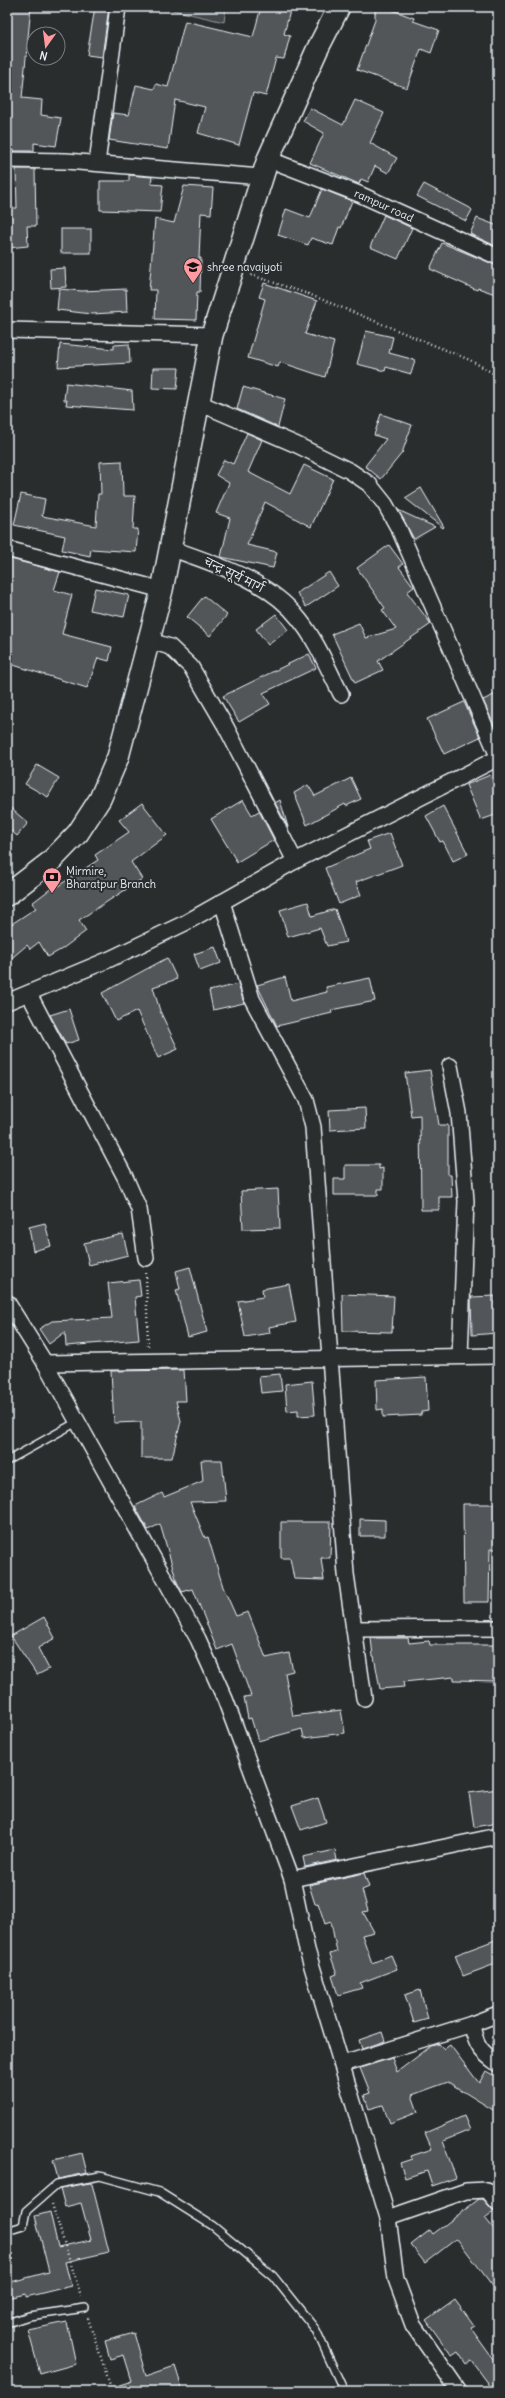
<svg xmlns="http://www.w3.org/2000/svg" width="505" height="2398" font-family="Delius,'Playpen Sans Deva',sans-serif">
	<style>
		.green { fill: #424648; stroke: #959ca0 }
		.building { fill: #535759; stroke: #e8f1f8 }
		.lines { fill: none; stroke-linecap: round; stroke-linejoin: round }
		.lane-casing { stroke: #e8f1f8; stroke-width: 10 }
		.street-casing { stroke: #e8f1f8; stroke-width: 18 }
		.secondary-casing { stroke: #e8f1f8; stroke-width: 24 }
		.path { stroke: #e8f1f8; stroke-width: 2.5; stroke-dasharray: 1 3; stroke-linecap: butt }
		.lane { stroke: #2a2d2e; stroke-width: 7 }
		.street { stroke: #2a2d2e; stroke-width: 15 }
		.secondary { stroke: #2a2d2e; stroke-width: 21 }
		.labels { text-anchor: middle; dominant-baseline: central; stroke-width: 4; stroke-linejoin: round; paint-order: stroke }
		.street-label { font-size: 11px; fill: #e8f1f8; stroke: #2a2d2e }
		.poi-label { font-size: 11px; fill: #e8f1f8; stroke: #2a2d2e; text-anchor: start }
	</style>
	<rect width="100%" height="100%" fill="#2a2d2e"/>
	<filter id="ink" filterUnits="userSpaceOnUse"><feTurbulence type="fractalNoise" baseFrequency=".025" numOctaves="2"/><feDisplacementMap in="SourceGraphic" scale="8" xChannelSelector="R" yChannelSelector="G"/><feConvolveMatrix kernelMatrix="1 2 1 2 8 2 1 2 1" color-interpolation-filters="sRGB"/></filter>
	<g filter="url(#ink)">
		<path class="green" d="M160 7H226L224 22Z"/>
		<g class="building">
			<path d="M11 7H31L22 98 42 100 41 115 61 118 56 146 34 143V151H7L9 111H7V41Z"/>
			<path d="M95 7H109L102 57 87 55Z"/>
			<path d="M261 7H291L284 34 290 36 284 59 276 58 266 96 253 93 239 145 198 133 205 107 175 100 168 149 109 140 113 113 129 115 136 85 154 89 156 84 168 87 185 21 253 37Z"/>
			<path d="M375 7H384L414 18 413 21 439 30 431 53 421 49 407 88 357 70 375 20Z"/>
			<path d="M355 100 384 113 370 143 397 158 388 173 375 166 368 182 361 179 359 184 310 163 324 133 303 121 310 108 343 125Z"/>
			<path d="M16 169H35L36 226H27L28 246 7 248V208H17Z"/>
			<path d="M129 175 152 177 151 184 163 185 160 212 100 210V181H129Z"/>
			<path d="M424 184 470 208 472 210 466 221 417 196Z"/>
			<path d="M184 186 213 188 211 214 201 213 199 258H201L200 292H197L196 320 155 319 156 290H149L155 219 174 223Z"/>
			<path d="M322 189 352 201 341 228 339 227 333 245 311 238 308 245 278 235 286 209 310 218Z"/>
			<path d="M384 215 412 228 398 259 370 247Z"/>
			<path d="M477 218 498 226V247L470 234Z"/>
			<rect x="61" y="229" width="30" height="24"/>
			<path d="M442 243 498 266V295L478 288 477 290 430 269Z"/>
			<path d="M65 268 66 287 51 288 50 269Z"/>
			<path d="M264 283 317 301 305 334 334 342 325 377 280 362 278 367 248 358 265 299 259 297Z"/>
			<path d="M59 289 82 291 126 289 127 312 92 314 57 310Z"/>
			<path d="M366 331 393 337 389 353 415 360 411 374 386 367 385 371 357 364Z"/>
			<path d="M60 344 114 349V345L129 344 130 363 58 367Z"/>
			<path d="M153 368H179L177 389 152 388Z"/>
			<path d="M66 383 132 391 133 410 66 405 67 400H64Z"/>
			<path d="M243 387 285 399 278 427 237 409Z"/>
			<path d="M381 414 412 425 402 453 381 479 365 466 386 439 374 435Z"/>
			<path d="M247 433 262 440 248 472 290 494 304 465 333 479 311 527 265 502 247 545 277 552 273 568 221 557 230 518 216 513 229 483 216 475 224 460 233 464Z"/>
			<path d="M122 461 123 496H135L133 529H138L136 552 91 549 90 556 62 550 65 536 14 525 21 494 45 499 42 516 96 526 98 494H101L100 462Z"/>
			<path d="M421 488 444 527 443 528 405 498Z"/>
			<path d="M398 510 435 527 414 539Z"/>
			<path d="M389 545 403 564 399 567 414 587 407 592 431 624 378 661 383 670 355 683 332 634 359 623 366 638 396 629 382 610 385 608 357 568Z"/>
			<path d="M7 558 60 572 54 590 72 595 62 634 112 647 109 661 98 658 87 688 7 663Z"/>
			<path d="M329 572 338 586 306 607 297 593Z"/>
			<path d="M95 588 129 595 124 617 90 610Z"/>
			<path d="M204 596 227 615 210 636 187 617Z"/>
			<path d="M276 614 288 630 268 645 256 629Z"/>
			<path d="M309 654 316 668 263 693 270 704 239 722 223 696Z"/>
			<path d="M498 693V726L495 728 483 700Z"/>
			<path d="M464 702 480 737 444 754 427 719Z"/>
			<path d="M37 765 59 778 48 797 25 784Z"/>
			<path d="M490 775 498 793V814L481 820 466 785Z"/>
			<path d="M351 778 361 799 346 806 345 804 307 825 294 793 308 785 315 796Z"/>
			<path d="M243 800 252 815 259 811 274 840 237 862 211 819Z"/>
			<path d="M280 800 288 827 275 803Z"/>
			<path d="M142 803 167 835 131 862 142 879 79 920 86 931 62 949 48 957 39 942 30 949 27 945 7 962V927L36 908 32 903 53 887 55 888 98 860 95 855 129 832 119 820Z"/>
			<path d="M7 805 28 823 17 836 7 827Z"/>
			<path d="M443 806 468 854 453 861 443 841 440 842 426 816Z"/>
			<path d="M390 833 402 865 356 882 361 895 339 904 325 868 370 849 367 841Z"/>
			<path d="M308 902 312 916 335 909 346 942 327 946 320 928 288 937 280 910Z"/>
			<path d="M215 947 221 963 200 971 194 954Z"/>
			<path d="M167 958 177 979 153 987 160 1011 178 1049 158 1058 137 1011 116 1021 102 993Z"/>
			<path d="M285 977 291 1001 327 992 326 987 370 978 375 1001 331 1010 332 1013 277 1026 257 985Z"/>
			<path d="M238 984 244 1003 213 1010 209 991Z"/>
			<path d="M69 1009 79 1040 66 1044 50 1015Z"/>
			<path d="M430 1070 439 1125H448V1175H451L452 1197H439V1210H421L420 1115 411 1116 405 1073Z"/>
			<path d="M365 1108 366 1128 330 1130 329 1110Z"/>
			<path d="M345 1165H379V1169L383 1168V1189H378V1195H334V1179H345Z"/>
			<path d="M278 1189 280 1228 243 1229 241 1191Z"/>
			<path d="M45 1223 51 1246 33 1251 29 1227Z"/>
			<path d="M123 1234 128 1255 89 1265 84 1243Z"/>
			<path d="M190 1267 207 1332 188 1337 176 1290 180 1289 176 1271Z"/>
			<path d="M139 1280 141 1296 135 1297 139 1340 66 1346 65 1332 49 1344 39 1329 52 1321 112 1318 108 1283Z"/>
			<path d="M289 1284 296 1322 269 1327 270 1333 245 1337 238 1301 263 1297 262 1289Z"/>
			<path d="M342 1294 394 1296 392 1332 343 1331Z"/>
			<path d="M495 1296V1305H498V1333L472 1335 471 1297Z"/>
			<path d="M184 1370 186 1401H176L181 1421 172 1458H141V1422L114 1423 111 1371Z"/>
			<path d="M280 1374 282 1391 261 1393 259 1376Z"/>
			<path d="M426 1377 428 1411 421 1412V1415L383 1417V1409L377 1410 376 1380Z"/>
			<path d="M312 1381 315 1415 298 1416V1410L287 1411 285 1384Z"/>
			<path d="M201 1460H222L226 1501 190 1502 205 1538 208 1537 223 1587 236 1616 248 1612 266 1658 289 1653 293 1671 285 1673 293 1716 341 1710 345 1733 304 1738 302 1729 258 1741 251 1718 248 1719 244 1697 251 1696 232 1644 217 1650 193 1589 182 1592 177 1582 160 1524 148 1530 135 1506 162 1493 164 1497 203 1481Z"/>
			<path d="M463 1504H498V1549H490L489 1602H464Z"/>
			<path d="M360 1519 385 1520V1536H360Z"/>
			<path d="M281 1522H331L330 1558H321L324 1580 294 1579 290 1558H281Z"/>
			<path d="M44 1617 55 1638 38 1648 49 1669 37 1675 11 1636Z"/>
			<path d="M371 1638H408L409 1643 429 1641 430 1645H498V1681L454 1680V1677L403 1682 404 1687 380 1689 374 1656H373Z"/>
			<path d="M498 1789V1823L474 1827 469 1793Z"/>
			<path d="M318 1798 326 1822 301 1830 292 1806Z"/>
			<path d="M335 1850 337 1860 305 1867 303 1857Z"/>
			<path d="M364 1873 369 1887 362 1890 368 1911 363 1912 374 1932 362 1935 372 1963 391 1955 397 1969 360 1983 362 1988 338 1995 332 1976 337 1974 330 1954 337 1952 331 1922 325 1924 318 1903 315 1904 309 1885Z"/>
			<path d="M498 1939V1963L463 1976 455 1955Z"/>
			<path d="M420 1990 428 2019 414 2023 405 1995Z"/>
			<path d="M382 2032 385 2041 362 2049 359 2040Z"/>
			<path d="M439 2044 444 2049 450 2045 479 2083 486 2071 498 2078V2102L496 2105 498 2113 448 2082 412 2095 418 2112 390 2123 383 2105 369 2109 364 2095 370 2093 360 2068 392 2058 397 2072 431 2046Z"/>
			<path d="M464 2116 470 2130 443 2141 456 2178 432 2186 427 2171 405 2178 400 2163 412 2159 411 2156 432 2149 425 2133Z"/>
			<path d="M82 2153 87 2173 58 2179 53 2160Z"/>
			<path d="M90 2183 92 2184 109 2252 65 2262 71 2286 26 2297V2294L7 2298V2283L49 2272 35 2216 50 2212 58 2247 91 2240 81 2203 65 2207 60 2188Z"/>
			<path d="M479 2199H483L494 2211 485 2218 498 2234V2293L458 2240 456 2239 425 2263 411 2245 430 2230 433 2234Z"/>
			<path d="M455 2299 474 2325 470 2327 498 2366V2391H494L471 2360 466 2364 458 2352 452 2356 426 2320Z"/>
			<path d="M67 2322 76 2364 40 2374 28 2330Z"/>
			<path d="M134 2333 146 2376 175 2366 183 2391H110V2388L132 2381 124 2355 110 2359 105 2341Z"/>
		</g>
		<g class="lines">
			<defs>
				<g id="lane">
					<path d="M7 1461 77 1422"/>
					<path d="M7 2231 23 2226 26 2211 57 2184 100 2176 159 2192 213 2226 273 2276 316 2330 344 2391"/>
					<path d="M7 2323 29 2316 85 2308"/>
				</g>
				<g id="street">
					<path id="s1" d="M268 159 359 194 498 257"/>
					<path d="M7 160 66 161 262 177"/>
					<path d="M97 163 118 7"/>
					<path d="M7 330 212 335"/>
					<path d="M197 402 297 445 350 471 369 484 385 504 399 529 498 756"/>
					<path d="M170 548C215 564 269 580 299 619 317 641 328 669 341 694"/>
					<path d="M7 549 162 590"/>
					<path d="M148 640 170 647 191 667 226 727 295 861"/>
					<path d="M222 902 252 999 306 1100 313 1127 346 1574 364 1698"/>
					<path d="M29 994 125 1177 139 1209 146 1258"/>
					<path d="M7 1002 110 959 185 923 295 861 498 758"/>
					<path d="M450 1066 459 1113 466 1201 460 1356"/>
					<path d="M7 1302 45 1363 198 1639 225 1699 292 1879 307 1950 388 2218 396 2279 413 2325 459 2391"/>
					<path d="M45 1363 498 1356"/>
					<path d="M354 1629 498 1628"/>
					<path d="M292 1879 498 1836"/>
					<path d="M472 2024 498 2014"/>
					<path d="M343 2064 472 2024C475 2045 481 2052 498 2064"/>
					<path d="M388 2218 466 2191 487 2190 498 2203"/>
				</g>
				<path id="secondary" d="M7 895 50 862 78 833 100 799 118 757 162 590 212 335 268 159 317 50 339 7"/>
			</defs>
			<use href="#lane" class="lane-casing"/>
			<use href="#street" class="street-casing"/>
			<use href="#secondary" class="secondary-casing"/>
			<g class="path">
				<path d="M251 275 311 295 448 351 470 360 498 376"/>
				<path d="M146 1273 148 1346"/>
				<path d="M52 2204 81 2296"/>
				<path d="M88 2318 112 2391"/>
			</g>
			<use href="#lane" class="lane"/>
			<use href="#street" class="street"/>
			<use href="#secondary" class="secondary"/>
		</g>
	</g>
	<defs>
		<symbol id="school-pin" viewBox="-11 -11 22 30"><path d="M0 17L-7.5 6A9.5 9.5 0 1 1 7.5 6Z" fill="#ff9aa2" stroke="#2a2d2e"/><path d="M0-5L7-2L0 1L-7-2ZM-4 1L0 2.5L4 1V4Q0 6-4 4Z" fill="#111"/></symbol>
		<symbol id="bank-pin" viewBox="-11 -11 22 30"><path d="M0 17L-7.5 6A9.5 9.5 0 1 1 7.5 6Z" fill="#ff9aa2" stroke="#2a2d2e"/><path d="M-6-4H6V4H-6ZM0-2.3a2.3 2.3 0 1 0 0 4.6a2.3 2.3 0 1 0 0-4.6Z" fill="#111"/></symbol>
	</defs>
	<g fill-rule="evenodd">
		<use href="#school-pin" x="182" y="256" width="22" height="30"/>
		<use href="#bank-pin" x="41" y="866" width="22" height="30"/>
	</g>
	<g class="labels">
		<g class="street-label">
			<text stroke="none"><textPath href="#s1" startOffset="125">rampur road</textPath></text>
			<text transform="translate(234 575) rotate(26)">चन्द्र सूर्य मार्ग</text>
		</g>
		<g class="poi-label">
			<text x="207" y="267">shree navajyoti</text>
			<text x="66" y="871">Mirmire,<tspan x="66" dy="13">Bharatpur Branch</tspan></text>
		</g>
	</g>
	<rect width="505" height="2398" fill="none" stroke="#2a2d2e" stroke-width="24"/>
	<rect x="12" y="12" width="481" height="2374" fill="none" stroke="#e8f1f8" stroke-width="1.5" filter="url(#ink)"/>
	<g transform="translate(46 46) rotate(194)"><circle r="19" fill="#2a2d2e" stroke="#767b7f"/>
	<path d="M0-3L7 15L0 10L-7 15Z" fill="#ff9aa2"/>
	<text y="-6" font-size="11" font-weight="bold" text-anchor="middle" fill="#e8f1f8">N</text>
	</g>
</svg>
